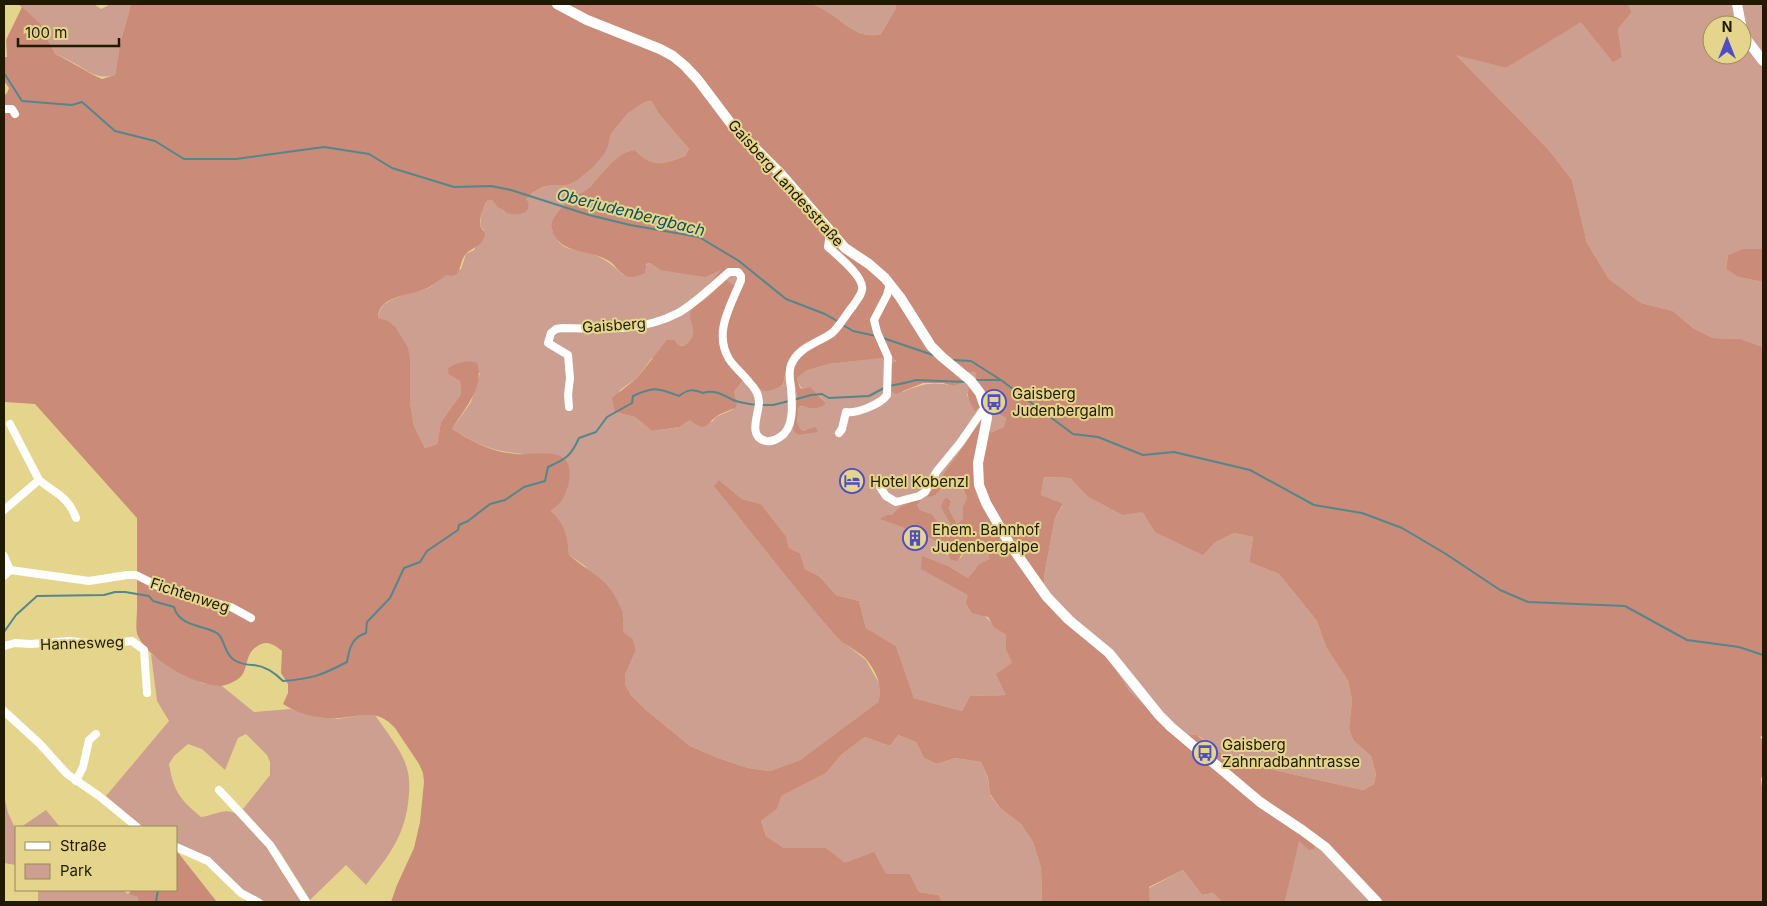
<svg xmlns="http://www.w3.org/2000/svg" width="1767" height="906" font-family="Inter,sans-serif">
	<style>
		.green { fill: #cd9f91; fill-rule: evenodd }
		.forest { fill: #ca8b78; fill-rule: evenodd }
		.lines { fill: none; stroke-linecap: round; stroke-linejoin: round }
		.stream { stroke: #52878e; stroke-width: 2 }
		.street { stroke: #fff; stroke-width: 8 }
		.secondary { stroke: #fff; stroke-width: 10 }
		.labels { text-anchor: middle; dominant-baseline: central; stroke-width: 4; stroke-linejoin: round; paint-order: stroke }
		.street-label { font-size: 15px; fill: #201a00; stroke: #e5d58c }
		.poi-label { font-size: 15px; fill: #201a00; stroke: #e5d58c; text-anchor: start }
		.water-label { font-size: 16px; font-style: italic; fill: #094f5e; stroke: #e5d58c }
	</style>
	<rect width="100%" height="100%" fill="#e5d58c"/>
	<g class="green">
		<path d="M18 4H94L101 9 111 4H131L120 44 115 75C95 81 87 69 70 61 65 58 60 56 55 54L40 23Z"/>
		<path d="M812 4H895L896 8 881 34C860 39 849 27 834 16 827 11 820 7 812 4Z"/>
		<path d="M1628 4H1763V249H1742L1728 255 1726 269 1738 277 1763 282V347L1741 339 1713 338 1693 328 1673 311 1641 303 1609 279 1587 243 1572 180 1548 149 1455 54 1506 68 1581 21 1622 57 1618 29 1632 12ZM1712 25H1742V55H1712Z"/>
		<path d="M653 101 659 114 689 149 685 156C662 164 653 169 635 150L607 167 584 194 572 198 552 230C563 254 569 246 590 253 604 258 613 265 623 275L650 263 660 270 724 268 704 290 725 272 745 276V283L740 290 723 280C718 287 713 293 707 298 702 302 694 305 692 310 686 321 703 333 685 346L678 345 651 359 637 378 620 390 615 412 635 417 652 431 680 427 690 420 712 422 716 417 732 410 737 403 734 392 744 379 783 386 786 371 796 359 797 364 792 371 797 397 793 427 798 435 815 428 803 431 800 430 797 420 799 407C807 404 816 411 825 405V402C822 399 819 394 816 393 804 387 801 393 797 378L806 371 828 364 890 357 895 359V362L893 363 903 392C922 384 933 381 953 386L963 380 968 372H976V381L967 395 975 410 980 407 990 410 1006 418 1004 427 992 432 982 420 980 419 967 441 928 495C940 496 943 487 949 479L961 486 967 498 963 506V518L957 524 949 509 951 501 948 498 950 523 948 528H942L932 514 920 510 917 505 920 500C910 503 898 505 892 515L879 519 924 535 944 546 947 555 961 558 964 551 973 550 971 545 983 540 991 559 979 564 968 578 950 567C964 589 985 621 1006 635V650L1012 663 1006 695 970 696 962 711 914 698 896 646 866 628 859 601 836 595 819 576 805 569 800 553 789 548 786 536 761 504 742 499 719 480 839 639 866 660 881 687V695L878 702 800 760 770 771 748 768 718 758 690 746 646 710 631 695 625 684V675L636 650 633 639 624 634 623 628 624 616 585 566 569 555C568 540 562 521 551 511L560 503 549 455C506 454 488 452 452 429L471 402 480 373 449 375 460 381 461 394 441 422 437 444 425 448 414 426 410 402V359L388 322 378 318C379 295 414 295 430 287 436 284 440 278 445 275 450 272 456 271 461 269L466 254 474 250 484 230 480 226 482 210 488 200H492L504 212C517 204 536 188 550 185 555 184 561 185 566 185L608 146 611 134 627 114 645 102Z"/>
		<path d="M1044 477 1070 478 1087 496 1142 512 1155 532 1214 543 1234 533 1253 537 1249 562 1279 574 1317 621 1326 647 1348 681 1352 700 1349 728 1353 740 1371 756 1376 774 1374 784 1363 790 1244 763 1221 753 1200 737 1191 734 1185 736 1174 734 1128 691 1109 658 1046 602 1044 576 1055 518 1063 505 1041 495Z"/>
		<path d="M151 654 173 669 202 683 222 686 254 712 290 709 318 717 338 719 367 714 375 715C385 730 397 744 404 760 409 771 410 782 409 794 406 835 390 854 366 885L346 865 310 900 280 852 243 809 270 775V762L267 755 246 734 238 738 225 770 202 749 188 744 174 756 169 764C174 792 179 798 201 817 214 816 226 806 238 815L270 851 283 874 292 885 303 902H267L250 895 238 886 208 857 176 843V827L141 826 106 796 169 721 157 701Z"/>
		<path d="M898 735 916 742 924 758 937 764 955 758 981 762 988 779 990 795 1000 808 1021 824 1033 842 1041 868 1042 902H942L939 895 919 892 910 874H886L844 863 826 848H784L766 836 761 821 777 809 780 796 826 773 842 754 865 737 890 746Z"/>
		<path d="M4 795 8 813 16 830V865L4 863Z"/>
		<path d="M46 810 60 827H21Z"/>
		<path d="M1298 841 1316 845 1379 902H1286L1285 901Z"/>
		<path d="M1183 870 1202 895 1213 893 1222 902H1150L1149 888Z"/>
		<path d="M38 890H123L128 894 139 897V902H38Z"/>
	</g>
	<g class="forest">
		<path d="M131 4H812C820 7 827 11 834 16 849 27 860 39 881 34L896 8 895 4H1628L1632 12 1618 29 1622 57 1613 62 1581 22 1506 68 1456 55 1548 149 1572 180 1587 243 1609 279 1641 303 1673 311 1693 328 1713 338 1741 339 1763 347V735L1760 737 1763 740V775L1761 779 1763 796V902H1379L1316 845 1314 849 1309 850 1299 841 1285 901 1286 902H1222L1213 893 1202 895 1183 870 1149 887 1150 902H1042L1041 868 1033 842 1021 824 1000 808 990 794 988 778 981 762 955 758 937 764 924 758 916 742 898 735 890 746 865 737 842 754 826 773 781 796 777 809 761 821 766 836 784 848H826L845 863 874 852 886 874H910L919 892 939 895 942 902H391L397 885 414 848 420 822 424 782 423 773 419 764 395 728C377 708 362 716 340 718 322 720 297 714 283 704L288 693V684L281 673 282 651C274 644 266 639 256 647 244 655 249 672 238 679 234 682 225 686 220 686 194 685 149 660 138 636 135 630 137 617 137 610 137 579 137 549 137 518L35 404 5 402 4 404V95L7 93 9 88 4 81V57H7L6 40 22 7 40 23 55 54C71 61 86 72 102 79L115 75 120 44ZM652 101 659 114 689 149 685 156C663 164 653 169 635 150 618 152 601 174 591 186 582 195 580 192 572 198 566 203 554 215 552 222 551 225 552 229 553 233 563 255 590 249 609 261 617 266 620 276 630 277 636 277 640 275 645 273L646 264 650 263 660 270 705 277 721 270 704 290 739 270 745 276V283L740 290 726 280H723C718 287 713 293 707 298 702 302 694 305 691 311 686 321 703 334 684 346L678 345 674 340H667L637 378 612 398 615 412 635 417 652 431 680 427 690 420C706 433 705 425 717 416 723 412 730 411 736 407L737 403 734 392 744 379 750 377C763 394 764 394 783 385L786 371 796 359 797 364 792 368 797 397 793 427 794 431 798 435 817 432 818 430 815 427 803 431 800 429 797 420 799 407 802 406C810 408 817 410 825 405V402L810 387 803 389 800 388 797 378 806 371 828 364 892 357 896 361 891 364 890 390 896 394 923 383H943L953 386 963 382V380L968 372H976C975 394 959 384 975 411L980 407 990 410 1006 418 1004 427 992 432 980 419 967 441 928 495 929 497C939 495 943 487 949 479L961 485 967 498 963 506V518L957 524 949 509 951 501 948 498 944 499 941 507 950 523 948 528H942L932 514 920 510 917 505 921 500 920 499C910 503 898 505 892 515H887L879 519 924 535 944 546 951 560 957 561 964 551H973L971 545 983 540 990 559 979 564 968 578 950 567 922 556 921 569 968 595 966 603 972 613 988 617 994 627 1006 635V650L1012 663 996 674 1006 695 970 696 962 711 914 698 896 646 866 628 859 601 836 595 819 576 805 569 800 553 789 548 786 536 761 504 742 499 719 480 714 486C755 536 794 588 837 637 845 646 859 651 867 660 876 672 884 688 878 702L800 760 770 771 748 768 718 758 690 746 646 710 631 695 625 684V675L636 650 633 639 624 633C622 627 625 620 623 614 611 579 594 576 569 555 568 537 564 523 551 511 554 508 558 506 560 503 568 492 576 466 562 457 552 451 528 455 516 454 492 452 472 442 452 429 464 409 485 387 477 363 465 360 458 362 448 368L449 375 460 381 461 394 441 422 437 444 425 448 414 426 410 402V359L408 348 396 328 388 321 378 318C378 296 408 296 422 290 432 287 438 281 446 275L452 276 457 274C461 268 461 259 466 254 474 246 484 246 485 233L480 226C480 217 482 208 488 200H492C501 212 512 218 526 212 529 207 530 204 526 199L532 193 543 187 551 185H566L576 181 593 167 604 154 608 146 611 134 627 114 645 102ZM1044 477 1070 478 1087 496 1123 515 1142 512 1155 532 1203 555 1214 543 1234 533 1253 537 1249 562 1279 574 1317 621 1326 647 1348 681 1352 700 1349 728 1353 740 1371 756 1376 774 1374 784 1363 790 1244 763 1221 753 1196 735 1188 734 1185 736 1174 734 1129 691 1109 658 1046 602 1044 576 1055 518 1063 504 1041 495Z"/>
		<path d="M1742 249H1763V282L1738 277 1726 269 1728 255Z"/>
		<path d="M176 850 217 902H139L138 897 128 894 132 890H176Z"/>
	</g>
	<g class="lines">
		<g class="stream">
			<path d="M4 73 22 101 72 105 82 102 115 131 155 141 184 159H236L324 147 369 154 392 168 454 187 491 186 511 190 589 215 630 225 699 237 739 261 786 299 825 314 839 322"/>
			<path d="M843 325 853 331 876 336"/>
			<path d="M883 338 933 355"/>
			<path d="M952 360 971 361 1001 380 1073 434 1098 437 1143 455 1174 452 1250 470 1314 505 1362 513 1402 528 1446 554 1500 590 1528 602 1625 606 1687 640 1739 647 1763 655"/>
			<path d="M975 380H1000"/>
			<path d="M889 386C898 384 907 383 916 380L966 382"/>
			<path d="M793 400 811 395 822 394 829 398 869 396 884 388"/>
			<path d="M762 405H773L789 401"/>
			<path d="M4 632 16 615 37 596 104 595 115 592H125L149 596 153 601 174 607C179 626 201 625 215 632 225 636 223 653 234 660 239 663 247 665 253 665 265 666 275 673 283 681 312 679 322 675 347 662 349 649 352 637 366 633L367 622 390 598 404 568 420 562 427 551 458 530 459 525 468 521 490 504 505 500 524 487 545 481 548 467C566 459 571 456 579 438L596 432 607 417 632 403 633 396C654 386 658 388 679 396 688 389 693 389 703 393 714 389 723 395 733 400 741 403 749 404 757 405"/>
			<path d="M156 902 158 890"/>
		</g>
		<g class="street">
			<path d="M4 109H12L15 114"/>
			<path d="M569 407 568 395 570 378 568 355 548 343 551 333 556 329 562 328C602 329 642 332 678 313 693 305 715 284 729 272H738L741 276V280C731 306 713 332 729 359 734 367 743 374 749 382 754 387 759 394 759 402 759 414 747 437 766 441 772 442 776 440 780 437 795 428 792 403 791 388 790 380 788 373 791 365 798 347 818 343 832 333 840 326 846 314 853 306 856 301 861 296 862 290 865 277 837 255 828 247L830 232"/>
			<path d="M839 433 842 429 846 412C856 414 881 404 887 395L888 357 877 332 874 320 887 295 890 284"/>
			<path d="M39 480C56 494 68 496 76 518"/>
			<path d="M880 487 886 496 896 502 919 496 925 492 937 471 960 443 985 407"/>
			<path d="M4 510 39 480 10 424"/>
			<path d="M4 556 10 570 4 576"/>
			<path d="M10 570 89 581 127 575H136L166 590 231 607 251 618"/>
			<path d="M4 646 15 643 31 644 69 641 89 643H111L132 641 144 650 147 693"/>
			<path d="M4 711 40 744 67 774 99 796 137 827"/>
			<path d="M76 781 83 767 89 740 96 734"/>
			<path d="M219 790 270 845 306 902"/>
			<path d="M176 847 208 861 241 893 258 902"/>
		</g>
		<g class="secondary">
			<path d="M557 4 587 20 660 49 673 56 685 66 698 80 732 125 781 174 845 248 869 264 885 278 900 297 931 346 942 357 971 381 980 393 985 407 987 418 978 463 979 485 986 503 1009 543 1047 597 1069 620 1109 653 1159 715 1171 727 1260 802 1302 830 1325 847 1377 902"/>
			<path d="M1737 4 1741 25"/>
			<path d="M1742 28 1747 40 1763 61"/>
		</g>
	</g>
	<defs>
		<symbol id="bus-ring" viewBox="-11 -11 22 22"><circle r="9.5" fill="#e5d58c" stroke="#4d4ec5" stroke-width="1.5"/><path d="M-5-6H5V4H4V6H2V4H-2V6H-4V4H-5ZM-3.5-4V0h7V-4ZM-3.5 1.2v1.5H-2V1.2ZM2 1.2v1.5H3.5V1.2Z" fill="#4d4ec5"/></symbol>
		<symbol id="hotel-ring" viewBox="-11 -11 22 22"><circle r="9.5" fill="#e5d58c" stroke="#4d4ec5" stroke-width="1.5"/><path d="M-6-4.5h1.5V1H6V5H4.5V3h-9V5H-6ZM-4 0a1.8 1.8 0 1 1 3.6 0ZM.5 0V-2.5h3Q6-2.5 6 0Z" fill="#4d4ec5"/></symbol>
		<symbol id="building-ring" viewBox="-11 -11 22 22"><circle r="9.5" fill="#e5d58c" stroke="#4d4ec5" stroke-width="1.5"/><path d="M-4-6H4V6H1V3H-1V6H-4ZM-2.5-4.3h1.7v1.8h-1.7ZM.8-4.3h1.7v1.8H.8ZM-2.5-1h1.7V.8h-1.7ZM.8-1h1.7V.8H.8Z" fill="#4d4ec5"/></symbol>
	</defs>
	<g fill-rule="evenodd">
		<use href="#bus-ring" x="980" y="388" width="28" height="28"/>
		<use href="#hotel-ring" x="838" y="467" width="28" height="28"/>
		<use href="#building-ring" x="901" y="524" width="28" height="28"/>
		<use href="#bus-ring" x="1191" y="739" width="28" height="28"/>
	</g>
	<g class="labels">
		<g class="street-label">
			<text transform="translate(786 183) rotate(48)">Gaisberg Landesstraße</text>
			<text transform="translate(614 325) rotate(-4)">Gaisberg</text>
			<text transform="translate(190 595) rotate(18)">Fichtenweg</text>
			<text transform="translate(82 643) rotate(-2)">Hannesweg</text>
		</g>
		<g class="poi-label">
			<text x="1012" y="393">Gaisberg<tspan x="1012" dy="17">Judenbergalm</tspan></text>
			<text x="870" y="481">Hotel Kobenzl</text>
			<text x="932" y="529">Ehem. Bahnhof<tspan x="932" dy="17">Judenbergalpe</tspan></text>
			<text x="1222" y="744">Gaisberg<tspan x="1222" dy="17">Zahnradbahntrasse</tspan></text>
		</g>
		<g class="water-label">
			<text transform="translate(631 212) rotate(14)">Oberjudenbergbach</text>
		</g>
	</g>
	<rect width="1767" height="906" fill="none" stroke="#201a00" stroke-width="10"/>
	<rect x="15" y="826" width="162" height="65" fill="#e5d58c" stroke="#968a54"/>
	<rect x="25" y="842" width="25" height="8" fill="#ffffff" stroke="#968a54"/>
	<text x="60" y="851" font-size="15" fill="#201a00">Straße</text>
	<rect x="25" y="864" width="25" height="15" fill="#cd9f91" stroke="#968a54"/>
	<text x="60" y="876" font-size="15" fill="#201a00">Park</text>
	<g transform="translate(1727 40)"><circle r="24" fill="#e5d58c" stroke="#968a54"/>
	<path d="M0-4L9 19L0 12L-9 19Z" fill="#4d4ec5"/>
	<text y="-8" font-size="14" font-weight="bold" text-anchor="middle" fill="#201a00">N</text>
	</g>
	<path d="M18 38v8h101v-8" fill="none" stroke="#201a00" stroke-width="2.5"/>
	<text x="25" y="38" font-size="15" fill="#201a00" stroke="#e5d58c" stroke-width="4" paint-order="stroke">100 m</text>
</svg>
